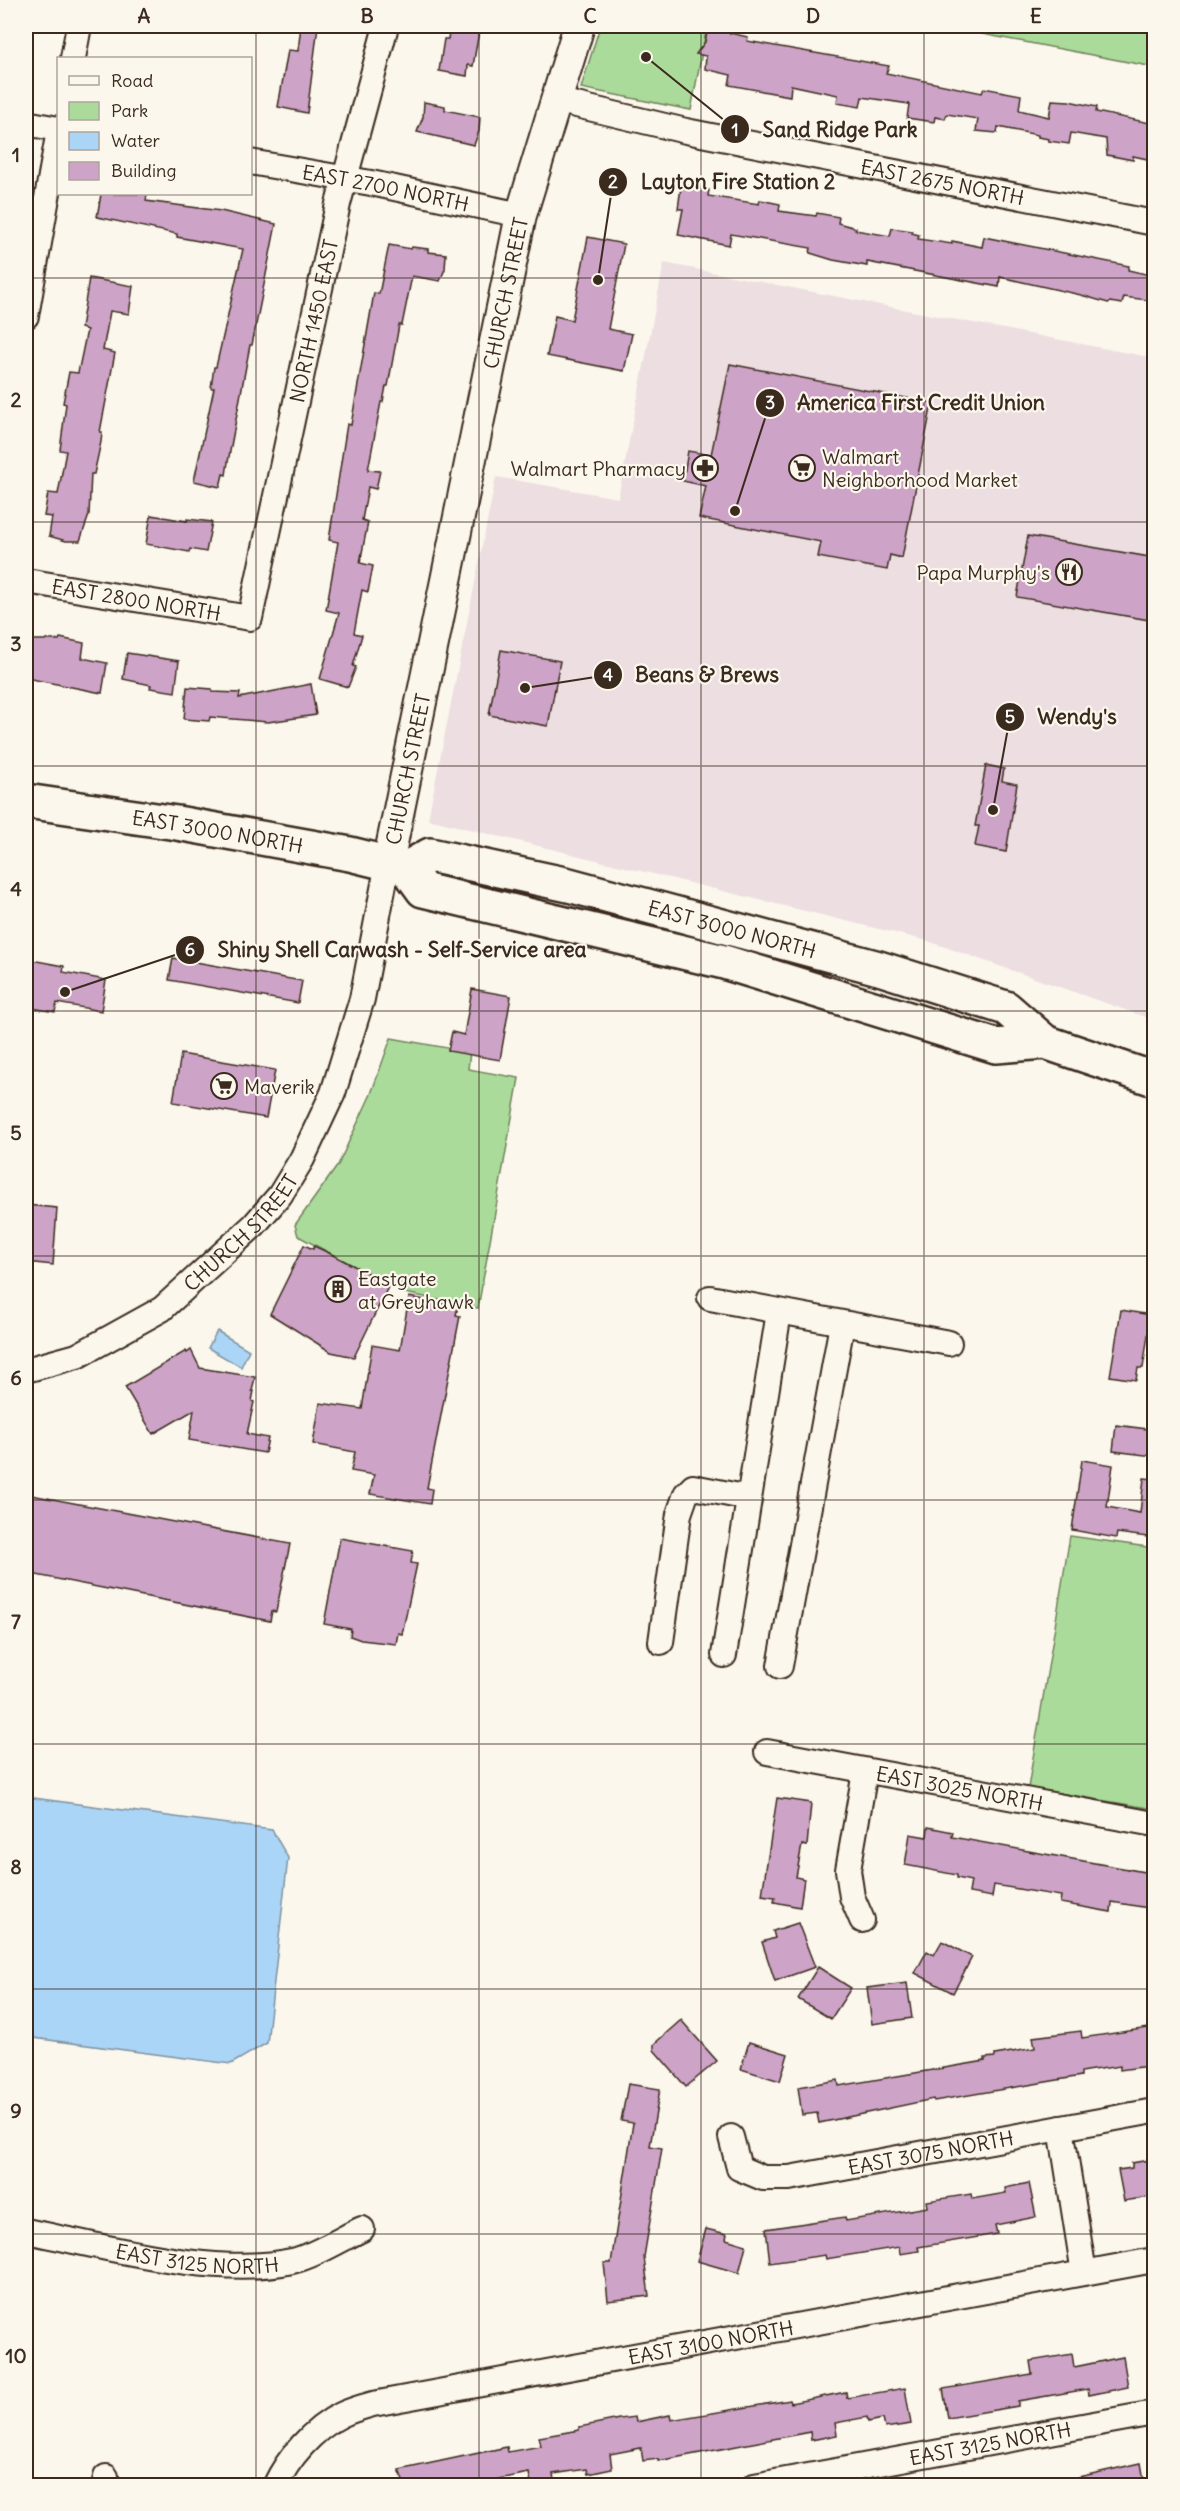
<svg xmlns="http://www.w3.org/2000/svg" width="1180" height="2511" font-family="Delius,sans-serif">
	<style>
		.built { fill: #eddee1 }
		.green { fill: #aadb9b; stroke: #72825c; stroke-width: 1.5 }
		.water { fill: #abd5f6; stroke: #7e91a0; stroke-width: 1.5 }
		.building { fill: #cda3c7; stroke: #3b2a1e; stroke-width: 1.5 }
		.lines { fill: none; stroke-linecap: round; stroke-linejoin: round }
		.minor-casing { stroke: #3b2a1e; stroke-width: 28 }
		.tertiary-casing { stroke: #3b2a1e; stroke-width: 34 }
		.primary-casing { stroke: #3b2a1e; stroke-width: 38 }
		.minor { stroke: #fbf7ec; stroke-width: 24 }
		.tertiary { stroke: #fbf7ec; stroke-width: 30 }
		.primary { stroke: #fbf7ec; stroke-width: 33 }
		.grid { fill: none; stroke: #3b2a1e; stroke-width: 1.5; stroke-opacity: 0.55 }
		.labels { text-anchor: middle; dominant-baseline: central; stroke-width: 4.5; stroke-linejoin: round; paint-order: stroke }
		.street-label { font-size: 20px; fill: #3b2a1e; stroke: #fbf7ec }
		.poi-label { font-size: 20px; fill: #3b2a1e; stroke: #fbf7ec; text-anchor: start }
		.leader { fill: none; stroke: #3b2a1e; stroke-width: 2 }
		.callout-dot { fill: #3b2a1e; stroke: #fbf7ec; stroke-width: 2 }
		.mark-label { font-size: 18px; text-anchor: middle; font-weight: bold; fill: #fff }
		.callout-label { font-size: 21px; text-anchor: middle; font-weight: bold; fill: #3b2a1e; stroke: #fbf7ec; stroke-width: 4.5; stroke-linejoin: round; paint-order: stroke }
		.neatline { fill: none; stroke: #3b2a1e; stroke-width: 2 }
		.grid-label { font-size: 20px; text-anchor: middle; font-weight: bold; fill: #3b2a1e }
	</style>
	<rect width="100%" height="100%" fill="#fbf7ec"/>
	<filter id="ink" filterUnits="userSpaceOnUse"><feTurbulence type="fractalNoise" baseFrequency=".0167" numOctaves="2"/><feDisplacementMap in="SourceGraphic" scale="12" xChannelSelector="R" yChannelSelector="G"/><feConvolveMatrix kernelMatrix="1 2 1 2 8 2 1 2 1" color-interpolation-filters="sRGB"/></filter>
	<g filter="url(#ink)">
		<path class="built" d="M664 263 1154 358V1020L928 941 428 819 496 477 618 498Z"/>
		<g class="green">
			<path d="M600 26H707L691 110 581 88Z"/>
			<path d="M941 26H1154V67Z"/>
			<path d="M391 1038 470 1052 468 1069 519 1078 478 1308 405 1293 298 1236 295 1225 338 1165 371 1094Z"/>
			<path d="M1070 1536 1154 1548V1809L1028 1788Z"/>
		</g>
		<g class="water">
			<path d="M217 1331 249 1350 241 1367 208 1348Z"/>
			<path d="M26 1797 272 1830 288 1858 267 2043 231 2064 26 2037Z"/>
		</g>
		<g class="building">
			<path d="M301 26H318L307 113 278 107 288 50 298 51Z"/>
			<path d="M450 26H480L473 66 468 65 467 76 439 71 444 39H448Z"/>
			<path d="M708 28 748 37 747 41 889 66 886 73 982 93 984 88 1021 95 1019 110 1049 117 1052 100 1069 101 1097 107 1096 112 1155 124V141H1151L1152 160 1133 156V160L1107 155 1106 139 1071 133 1069 144 1048 141 1049 139 1038 137V135L998 127 997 133 976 131 978 119 947 114 945 119 935 117 934 122 907 118 909 104 862 97 860 107 837 103 838 95 791 85 790 96 729 85 731 75 705 69 706 56 696 54 705 42Z"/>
			<path d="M424 102 445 106V110L480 117 479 131 474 145 417 132 423 117Z"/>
			<path d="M687 186 709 190 708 196 759 204 760 200 780 204 779 211 816 216 817 213 839 217 838 223 856 228 855 230 890 236 892 228 913 231 912 233 919 235 918 239 952 244V241L982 247 984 237 1129 266 1128 270 1155 276V301L1124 297 1122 304 1110 302 1108 303 1081 295 1000 277 999 287 867 262V266L833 260 810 253 811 248 731 234 729 245 678 235 683 209H678L681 187 686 188Z"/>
			<path d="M101 194H147L146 201 221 211 276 224 252 345H250L228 462 226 475 223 474 220 487 194 481 214 388H211L214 367H216L243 249 177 237V234L97 217Z"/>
			<path d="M588 237 624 244 608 329 632 334 624 371 547 356 555 316 572 320Z"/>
			<path d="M389 245 411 249 412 247 428 249V252L446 254 445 269 440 281 412 276 402 325H399L388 386H386L383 402H381L368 470 380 471 376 489 368 487 362 520 368 522 360 563 373 566 368 592 362 590 354 633 362 635 353 666 356 667 348 687 320 679 339 613 326 610 338 542 329 540 347 424 351 425 374 293 379 294Z"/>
			<path d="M89 278 133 286 129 314 110 311 103 350 115 353 100 432H102L101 442 94 474H91L89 515 80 541H66L49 536 52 517 44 516 48 493 58 494 66 451 60 450 66 404 63 403 69 372 78 373 87 330 81 328Z"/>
			<path d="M730 364 932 403 902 558 890 555 887 570 818 557 821 542 699 518 706 486 683 481 688 451 711 455Z"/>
			<path d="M151 515 187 521V519L212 522 206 552 190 549 189 552 146 544Z"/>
			<path d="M1028 536 1155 558V621L1017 597Z"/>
			<path d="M60 638 84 643 82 658 107 663 102 693 26 678V640H59Z"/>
			<path d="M501 650 560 661 548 726 489 715Z"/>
			<path d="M127 653 179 661 175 692 150 688 151 685 123 679Z"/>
			<path d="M311 684 316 715 268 722 210 717 209 721 184 719 187 687 212 689V692L240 693 239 698Z"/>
			<path d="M986 765 1004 769 1002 781 1017 784 1006 852 975 846 979 826H975Z"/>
			<path d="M173 958 302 981 298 1003 169 980Z"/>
			<path d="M26 959 64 966 63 972 106 980 101 1011 57 1003 55 1012 26 1007Z"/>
			<path d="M472 989 511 996 500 1060 448 1051 452 1032 464 1035Z"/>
			<path d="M181 1054 275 1070 266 1118 173 1102Z"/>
			<path d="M26 1205 57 1208 53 1265 26 1262Z"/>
			<path d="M304 1245 313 1249 314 1246 329 1253 381 1280 380 1283 388 1287 354 1357 331 1352 270 1314Z"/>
			<path d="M409 1297 458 1306 456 1315 460 1316 427 1488 432 1489 430 1504 370 1494 374 1475 351 1471 355 1452 313 1444 320 1403 362 1409 372 1345 400 1350Z"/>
			<path d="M1121 1310 1151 1315 1143 1368H1138L1136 1380 1110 1376Z"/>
			<path d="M191 1350 200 1368 255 1377 252 1391H254L252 1401 254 1402 247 1434 268 1438 265 1453 189 1440 194 1410 153 1434 125 1387 186 1351 187 1353Z"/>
			<path d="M1116 1425 1155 1430 1153 1456 1113 1451Z"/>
			<path d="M1082 1460 1113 1465 1107 1507 1140 1513 1144 1478 1155 1479V1538L1117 1533 1116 1538 1072 1530Z"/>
			<path d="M26 1494 290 1544 276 1612 272 1611 270 1621 26 1573Z"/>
			<path d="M340 1538 413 1551 411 1563 417 1564 402 1634 398 1633 396 1644 361 1640 350 1636 351 1629 324 1624Z"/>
			<path d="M777 1798 811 1803 807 1846 802 1845 796 1877 804 1879 800 1907 774 1902 775 1897 762 1895Z"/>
			<path d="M928 1827 953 1832 952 1837 1155 1874V1909L1112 1902 1111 1912 1060 1903 1061 1896 994 1885 992 1897 969 1893 971 1881 957 1878V1875L905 1865 910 1834 927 1837Z"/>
			<path d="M798 1923 815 1967 775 1981 762 1942 775 1938 773 1931Z"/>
			<path d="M942 1941 972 1957 953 1993 915 1973 927 1951 934 1955Z"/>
			<path d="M818 1967 851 1988 831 2019 798 1999Z"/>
			<path d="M907 1983 912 2018 872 2024 867 1988Z"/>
			<path d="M681 2020 717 2061 686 2087 654 2050V2044Z"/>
			<path d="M1155 2027V2065L1120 2070V2066L1086 2071 1081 2072V2076L934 2101 933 2099 819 2123 817 2113 802 2115 798 2087 838 2080 839 2086 985 2061V2058L995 2057V2055L1035 2048 1033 2037 1081 2031 1082 2038Z"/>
			<path d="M749 2042 788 2054 780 2081 741 2069Z"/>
			<path d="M628 2084 660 2089 650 2146 662 2148 644 2257 649 2296 608 2301 604 2263H611L633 2123 621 2121Z"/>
			<path d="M1155 2159V2196L1124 2201 1118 2170 1132 2168V2163Z"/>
			<path d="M1029 2183 1036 2217 995 2225 997 2234 918 2247 919 2251 900 2254 899 2247 826 2259 825 2255 770 2263 766 2229 845 2217 846 2221 928 2207 927 2201 971 2194 972 2199 1006 2193 1005 2188Z"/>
			<path d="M706 2229 727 2234 726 2239 746 2245 739 2273 697 2261Z"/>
			<path d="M1072 2354 1074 2367 1123 2357 1128 2387 1089 2395 1088 2389 1018 2401V2406L948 2418 943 2389 1032 2374 1030 2361Z"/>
			<path d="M905 2388 911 2424 885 2428 883 2419 868 2422 867 2417 835 2423 837 2435 811 2440 810 2432 658 2461V2459L643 2461 641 2448 610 2454 612 2469 588 2474 587 2469 553 2474 554 2480 531 2484 529 2473 498 2479 499 2486H405L399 2470 507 2447 508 2452 541 2446 539 2437 579 2430V2427L619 2419 635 2417 636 2422 670 2415 671 2420 790 2400 791 2403 846 2392 847 2398Z"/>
			<path d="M1141 2463 1145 2486H1079L1078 2477Z"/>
		</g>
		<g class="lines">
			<defs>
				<g id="minor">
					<path d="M73 58 79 26"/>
					<path id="s1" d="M555 100 686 131 1154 223"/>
					<path d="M26 123 58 129"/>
					<path id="s2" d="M250 162 371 183 521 215"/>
					<path d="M26 316 58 136"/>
					<path id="s3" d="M26 581 250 618 338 204 386 26"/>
					<path d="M710 1298 949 1343"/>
					<path id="s4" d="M26 1370 77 1356 162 1309 254 1225 280 1195 302 1159 333 1093 362 999 388 863"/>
					<path d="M661 1642 679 1514 686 1494 693 1487 749 1498"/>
					<path d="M724 1655 779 1312"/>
					<path d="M780 1666 842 1324"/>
					<path id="s5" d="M767 1752 1154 1824"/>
					<path d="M862 1920 852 1897 848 1870 865 1772"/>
					<path d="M1061 2128 1084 2273"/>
					<path id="s6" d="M731 2137 739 2168 763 2178H789L1154 2111"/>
					<path id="s7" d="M26 2231C103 2246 216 2278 292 2261 312 2257 343 2238 362 2229"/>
					<path d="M104 2486 106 2477"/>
					<path id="s8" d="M275 2486C288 2458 313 2429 341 2415 351 2410 362 2407 373 2404L1154 2260"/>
					<path id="s9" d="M754 2486 1154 2413"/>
				</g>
				<g id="tertiary">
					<path id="s10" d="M388 863 521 215 579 26"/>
				</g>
				<g id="primary">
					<path id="s11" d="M26 801 177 823 350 854 407 868"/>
					<path id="s12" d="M1045 1042 996 1046 724 962 423 890 407 868 430 855 569 885 879 968 1006 1008 1045 1042 1154 1079"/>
				</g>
			</defs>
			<use href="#minor" class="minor-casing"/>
			<use href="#tertiary" class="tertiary-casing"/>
			<use href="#primary" class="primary-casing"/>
			<use href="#minor" class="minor"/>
			<use href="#tertiary" class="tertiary"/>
			<use href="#primary" class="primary"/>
		</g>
	</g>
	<path class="grid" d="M256 26V2486M479 26V2486M701 26V2486M924 26V2486M26 278H1154M26 522H1154M26 766H1154M26 1011H1154M26 1256H1154M26 1500H1154M26 1744H1154M26 1989H1154M26 2234H1154"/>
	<defs>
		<symbol id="pharmacy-ring" viewBox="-11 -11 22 22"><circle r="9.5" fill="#fbf7ec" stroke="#3b2a1e" stroke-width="1.5"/><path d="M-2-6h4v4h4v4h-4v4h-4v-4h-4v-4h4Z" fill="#3b2a1e"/></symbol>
		<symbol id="supermarket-ring" viewBox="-11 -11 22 22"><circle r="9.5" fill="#fbf7ec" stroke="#3b2a1e" stroke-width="1.5"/><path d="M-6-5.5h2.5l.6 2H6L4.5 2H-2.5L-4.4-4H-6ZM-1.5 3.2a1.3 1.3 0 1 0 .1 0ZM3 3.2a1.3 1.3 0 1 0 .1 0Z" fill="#3b2a1e"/></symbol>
		<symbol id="restaurant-ring" viewBox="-11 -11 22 22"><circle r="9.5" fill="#fbf7ec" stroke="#3b2a1e" stroke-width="1.5"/><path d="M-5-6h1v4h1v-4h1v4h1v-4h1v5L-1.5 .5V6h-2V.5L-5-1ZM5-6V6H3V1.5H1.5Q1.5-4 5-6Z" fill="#3b2a1e"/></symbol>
		<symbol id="building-ring" viewBox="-11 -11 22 22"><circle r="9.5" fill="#fbf7ec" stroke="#3b2a1e" stroke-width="1.5"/><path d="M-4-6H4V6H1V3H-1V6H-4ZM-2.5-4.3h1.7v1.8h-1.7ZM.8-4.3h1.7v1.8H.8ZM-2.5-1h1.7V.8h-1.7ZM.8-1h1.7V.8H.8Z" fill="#3b2a1e"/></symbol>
	</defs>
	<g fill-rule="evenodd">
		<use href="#pharmacy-ring" x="690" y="453" width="30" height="30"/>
		<use href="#supermarket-ring" x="787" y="453" width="30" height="30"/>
		<use href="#restaurant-ring" x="1054" y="557" width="30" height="30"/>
		<use href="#supermarket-ring" x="209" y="1071" width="30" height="30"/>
		<use href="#building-ring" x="323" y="1274" width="30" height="30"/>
	</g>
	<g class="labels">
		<g class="street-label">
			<text stroke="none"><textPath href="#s1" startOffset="396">EAST 2675 NORTH</textPath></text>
			<text stroke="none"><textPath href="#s2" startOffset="138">EAST 2700 NORTH</textPath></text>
			<text stroke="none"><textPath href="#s10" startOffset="582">CHURCH STREET</textPath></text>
			<text stroke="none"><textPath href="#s3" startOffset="531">NORTH 1450 EAST</textPath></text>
			<text stroke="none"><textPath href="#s3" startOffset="112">EAST 2800 NORTH</textPath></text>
			<text stroke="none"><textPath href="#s10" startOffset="96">CHURCH STREET</textPath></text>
			<text stroke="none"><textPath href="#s11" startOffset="194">EAST 3000 NORTH</textPath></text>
			<text stroke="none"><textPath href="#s12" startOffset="1008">EAST 3000 NORTH</textPath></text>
			<text stroke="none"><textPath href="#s4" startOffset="260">CHURCH STREET</textPath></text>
			<text stroke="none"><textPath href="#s5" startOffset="196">EAST 3025 NORTH</textPath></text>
			<text stroke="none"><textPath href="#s6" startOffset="228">EAST 3075 NORTH</textPath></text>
			<text stroke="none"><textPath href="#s7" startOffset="174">EAST 3125 NORTH</textPath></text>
			<text stroke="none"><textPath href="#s8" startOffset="476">EAST 3100 NORTH</textPath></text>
			<text stroke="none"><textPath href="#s9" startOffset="240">EAST 3125 NORTH</textPath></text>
		</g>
		<g class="poi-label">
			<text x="822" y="456">Walmart<tspan x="822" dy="23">Neighborhood Market</tspan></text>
			<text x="686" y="468" text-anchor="end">Walmart Pharmacy</text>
			<text x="1050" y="572" text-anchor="end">Papa Murphy's</text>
			<text x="244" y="1086">Maverik</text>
			<text x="358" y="1278">Eastgate<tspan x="358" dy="23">at Greyhawk</tspan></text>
		</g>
	</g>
	<path class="leader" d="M646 57L735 129M598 280L613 182M735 511L770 403M525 688L608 675M993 810L1010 717M65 992L190 950"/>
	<g class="callout-dot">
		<circle cx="646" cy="57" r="6"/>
		<circle cx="598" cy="280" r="6"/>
		<circle cx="735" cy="511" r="6"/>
		<circle cx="525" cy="688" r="6"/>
		<circle cx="993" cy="810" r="6"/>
		<circle cx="65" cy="992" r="6"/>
		<circle cx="735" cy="129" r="15"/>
		<circle cx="613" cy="182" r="15"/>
		<circle cx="770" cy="403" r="15"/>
		<circle cx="608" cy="675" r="15"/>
		<circle cx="1010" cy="717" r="15"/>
		<circle cx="190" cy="950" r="15"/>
	</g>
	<g class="mark-label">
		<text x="735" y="136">1</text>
		<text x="613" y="188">2</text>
		<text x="770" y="409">3</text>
		<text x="608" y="681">4</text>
		<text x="1010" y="723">5</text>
		<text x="190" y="956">6</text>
	</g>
	<g class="callout-label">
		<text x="840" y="137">Sand Ridge Park</text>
		<text x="738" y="189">Layton Fire Station 2</text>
		<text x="921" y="410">America First Credit Union</text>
		<text x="707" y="682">Beans &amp; Brews</text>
		<text x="1077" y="724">Wendy's</text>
		<text x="402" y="957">Shiny Shell Carwash - Self-Service area</text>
	</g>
	<rect width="1180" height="2511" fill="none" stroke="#fbf7ec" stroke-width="66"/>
	<rect x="57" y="57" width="195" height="138" fill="#fbf7ec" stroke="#aea59a" stroke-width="1.5"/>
	<rect x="69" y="76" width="30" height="9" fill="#fbf7ec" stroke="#aea59a" stroke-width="1.5"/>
	<text x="111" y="87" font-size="18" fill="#3b2a1e">Road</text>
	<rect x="69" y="102" width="30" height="18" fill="#aadb9b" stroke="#aea59a" stroke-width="1.5"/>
	<text x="111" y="117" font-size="18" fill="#3b2a1e">Park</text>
	<rect x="69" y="132" width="30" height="18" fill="#abd5f6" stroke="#aea59a" stroke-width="1.5"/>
	<text x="111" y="147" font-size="18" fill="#3b2a1e">Water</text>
	<rect x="69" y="162" width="30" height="18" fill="#cda3c7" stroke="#aea59a" stroke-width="1.5"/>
	<text x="111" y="177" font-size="18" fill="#3b2a1e">Building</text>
	<rect x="33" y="33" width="1114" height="2445" class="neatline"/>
	<g class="grid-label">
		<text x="144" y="23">A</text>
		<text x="367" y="23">B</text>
		<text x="590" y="23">C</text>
		<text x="813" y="23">D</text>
		<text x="1036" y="23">E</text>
		<text x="16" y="162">1</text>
		<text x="16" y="407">2</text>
		<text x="16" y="651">3</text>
		<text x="16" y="896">4</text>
		<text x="16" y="1140">5</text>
		<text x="16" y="1385">6</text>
		<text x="16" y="1629">7</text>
		<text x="16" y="1874">8</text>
		<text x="16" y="2118">9</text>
		<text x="16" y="2363">10</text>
	</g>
</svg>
